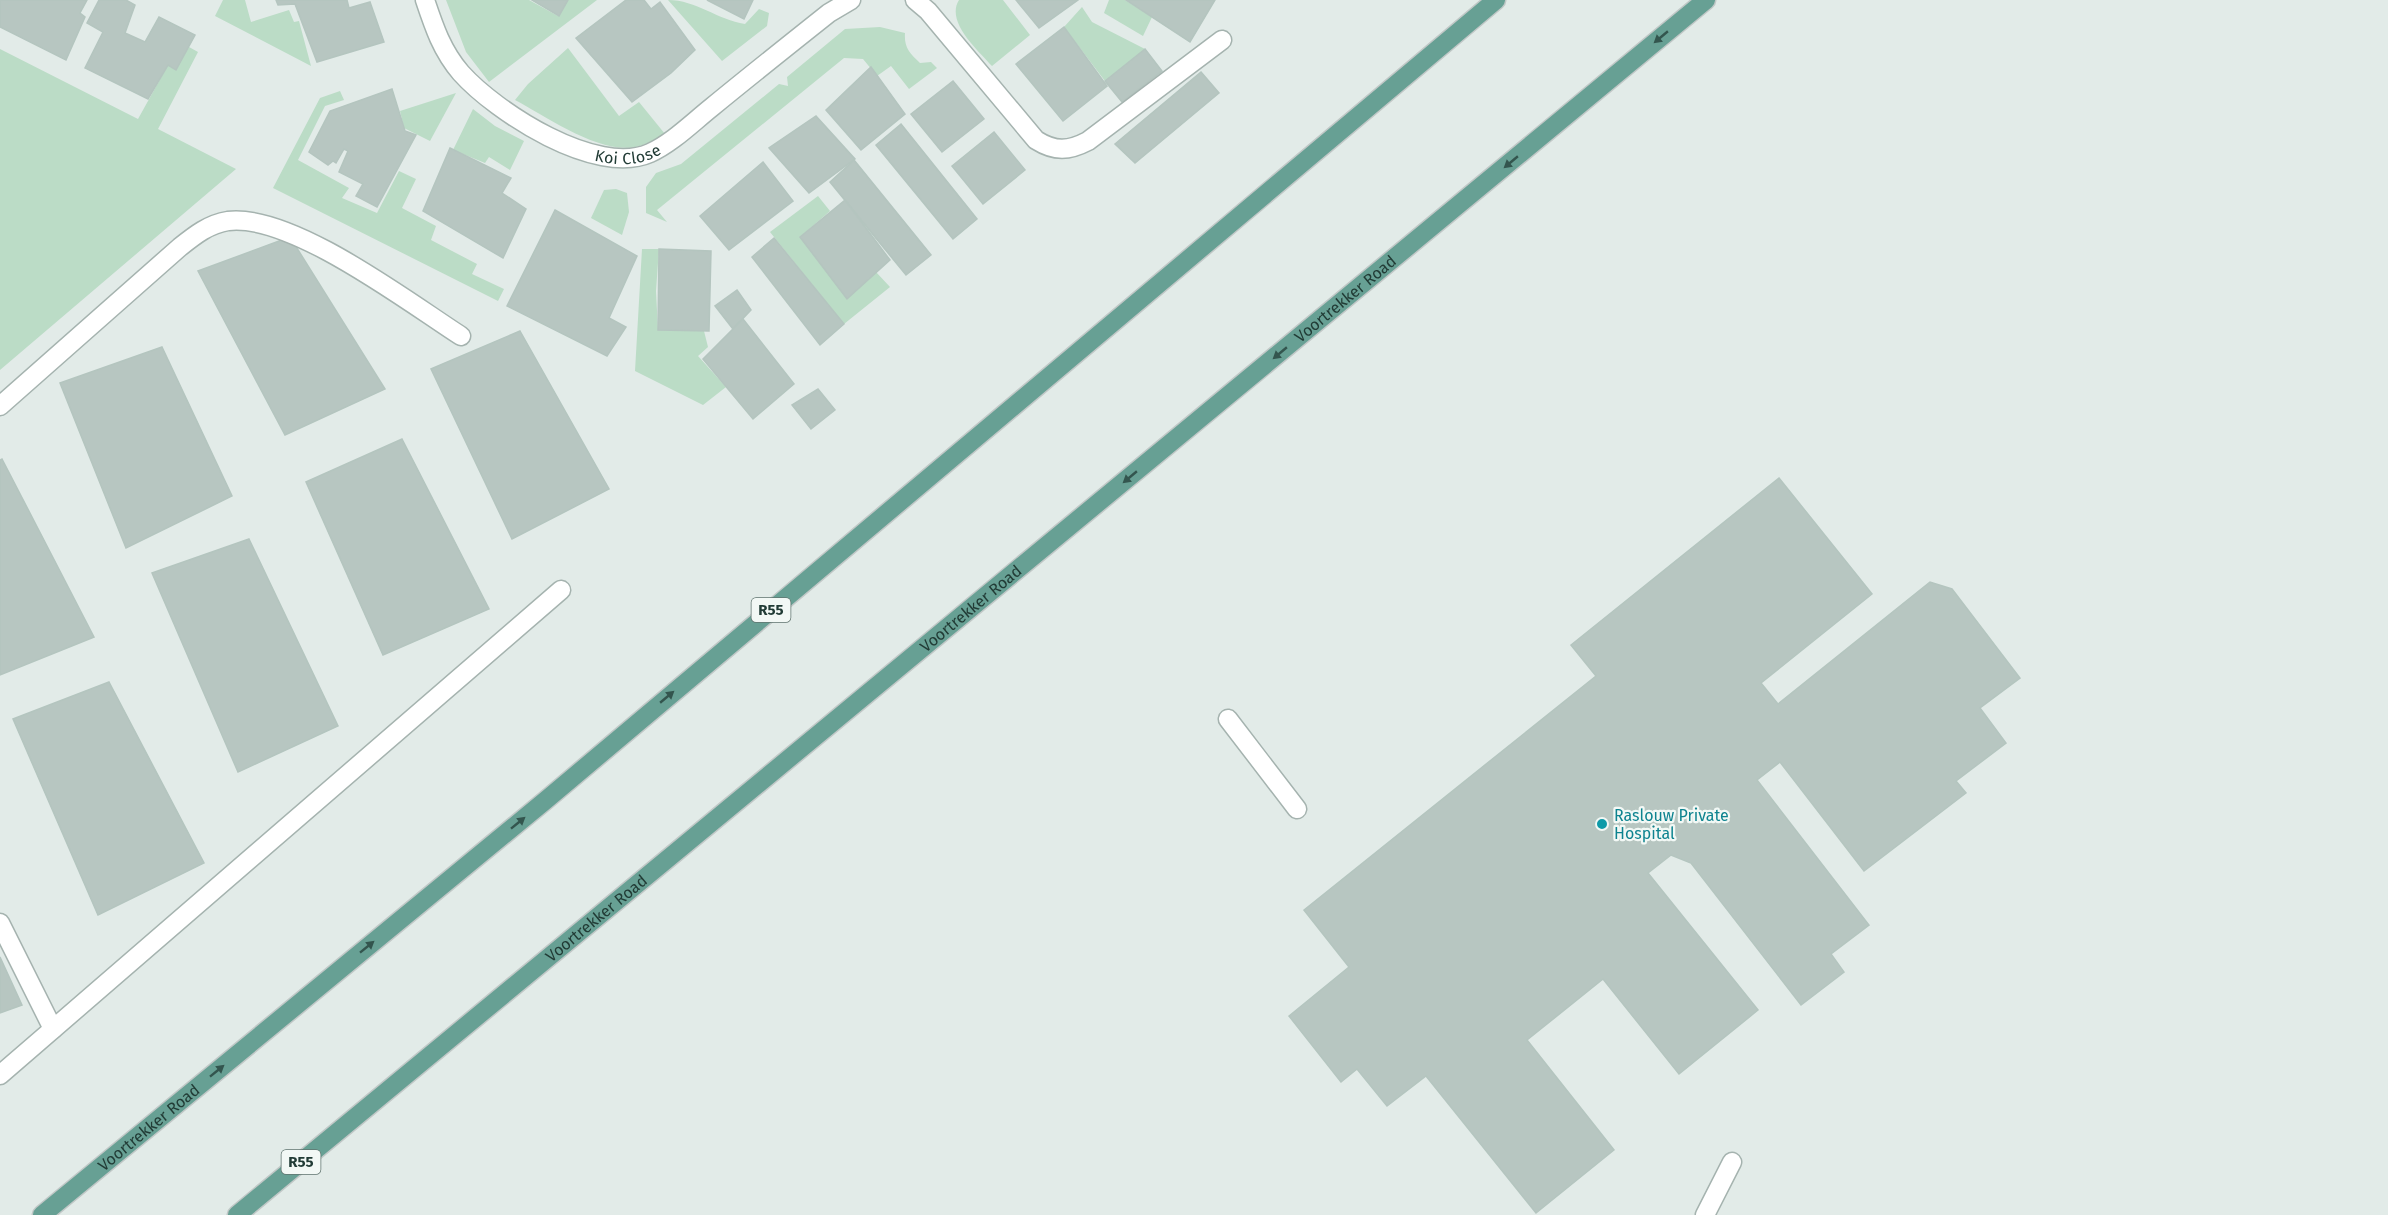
<svg xmlns="http://www.w3.org/2000/svg" width="2388" height="1215" font-family="'Fira Sans',sans-serif">
	<style>
		.green { fill: #bbdcc6 }
		.building { fill: #b7c6c1; stroke: #b4c5bf; stroke-width: 1.5 }
		.lines { fill: none; stroke-linecap: round; stroke-linejoin: round }
		.minor-casing { stroke: #a5b3af; stroke-width: 21 }
		.major-casing { stroke: #c1c8c7; stroke-width: 21 }
		.minor { stroke: #fff; stroke-width: 18 }
		.major { stroke: #67a094; stroke-width: 18 }
		.oneway { fill: #33554e }
		.culture-dot { fill: #0f9aa8; stroke: #f2f8f5; stroke-width: 2 }
		.labels { text-anchor: middle; dominant-baseline: central; stroke-width: 4.5; stroke-linejoin: round; paint-order: stroke }
		.shield { fill: #f2f8f5; stroke: #60746f; stroke-width: 1.5 }
		.shield-label { font-size: 15px; font-weight: bold; fill: #223c36 }
		.street-label { font-size: 16px; fill: #223c36; stroke: #f2f8f5 }
		.culture-label { font-size: 16px; fill: #0d838f; stroke: #f2f8f5; text-anchor: start }
	</style>
	<rect width="100%" height="100%" fill="#e2ebe8"/>
	<g class="green">
		<path d="M223 0H245L251 22 289 10 294 22 299 21 311 66 215 16Z"/>
		<path d="M446 0H529L558 16 568 0H597L489 82 466 52Z"/>
		<path d="M668 0C696 0 718 20 745 24L759 9 769 13 767 26 722 61Z"/>
		<path d="M959 0H1003L1030 35 992 66C979 51 945 22 959 0Z"/>
		<path d="M1109 0H1125L1152 17 1143 36 1104 13Z"/>
		<path d="M1082 7 1092 22 1145 49 1105 81 1064 27Z"/>
		<path d="M880 27 905 33C904 47 909 53 920 63L931 62 937 68 909 89 891 66 877 76 863 59 844 58 657 210 667 222 646 213V187L656 173 681 164 779 84 788 86 787 77 845 29Z"/>
		<path d="M189 47 198 52 158 129 236 169 0 370V49L138 119 168 65 176 69Z"/>
		<path d="M568 48 619 116 639 102 665 134C656 138 645 146 635 147 599 154 547 117 515 100L528 84Z"/>
		<path d="M340 91 344 100 325 106 298 160 349 188 342 198 377 213 399 171 416 179 402 208 436 226 431 240 477 264 472 274 504 289 498 301 273 188 320 98Z"/>
		<path d="M456 93 430 141 404 128 400 111Z"/>
		<path d="M473 109 495 126 524 141 510 170 489 157 485 163 453 150Z"/>
		<path d="M616 189 627 193 629 212 622 235 591 218 604 190Z"/>
		<path d="M818 196 830 211 800 237 847 298 876 272 890 287 844 324 770 232Z"/>
		<path d="M642 249H659L656 291 658 330 704 331 708 347 698 356 726 387 703 405 635 371Z"/>
	</g>
	<g class="building">
		<path d="M0 0H87L80 13 85 17 66 60 0 27Z"/>
		<path d="M99 0H126L135 5 125 33 145 42 159 17 195 35 176 70 168 65 148 99 85 68 103 32 87 23Z"/>
		<path d="M276 0H347L349 8 370 2 384 42 317 62 295 4 278 5Z"/>
		<path d="M532 0H568L559 16Z"/>
		<path d="M626 0H644L651 9 660 2 695 50 671 73 632 102 576 38Z"/>
		<path d="M707 0H753L744 19Z"/>
		<path d="M1016 0H1078L1039 28Z"/>
		<path d="M1126 0H1215L1190 42Z"/>
		<path d="M1064 27 1107 86 1063 121 1016 64Z"/>
		<path d="M1145 49 1162 71 1122 102 1105 81Z"/>
		<path d="M871 67 905 114 861 150 826 110Z"/>
		<path d="M1201 72 1219 93 1135 163 1115 144Z"/>
		<path d="M953 81 984 119 942 152 911 114Z"/>
		<path d="M392 89 405 131 416 135 377 207 356 196 363 184 339 172 348 151 344 149 336 163 333 161 328 165 309 152 330 111Z"/>
		<path d="M816 116 855 159 809 193 769 148Z"/>
		<path d="M901 124 977 219 953 239 876 145Z"/>
		<path d="M994 132 1025 170 983 204 952 166Z"/>
		<path d="M450 148 511 178 502 193 526 209 503 258 423 211Z"/>
		<path d="M854 160 931 255 906 275 830 182Z"/>
		<path d="M763 162 793 201 729 250 700 216Z"/>
		<path d="M845 200 890 260 847 299 800 237Z"/>
		<path d="M555 210 637 256 609 318 626 327 607 356 507 306Z"/>
		<path d="M290 237 385 389 285 435 198 271Z"/>
		<path d="M774 238 844 324 820 345 752 257Z"/>
		<path d="M659 249 711 251 709 331 658 330Z"/>
		<path d="M737 290 751 310 733 329 715 306Z"/>
		<path d="M743 319 794 384 753 419 703 359Z"/>
		<path d="M520 331 609 489 512 539 431 369Z"/>
		<path d="M162 347 232 496 126 548 60 383Z"/>
		<path d="M818 389 835 410 811 429 792 405Z"/>
		<path d="M402 439 489 609 383 655 306 482Z"/>
		<path d="M2 459 94 637 0 675V460Z"/>
		<path d="M1779 478 1872 594 1761 683 1778 704 1930 582 1952 589 2020 678 1980 708 2006 743 1956 781 1966 793 1864 871 1780 762 1757 780 1869 925 1831 954 1844 972 1801 1005 1691 863 1671 855 1648 873 1758 1010 1679 1074 1603 979 1527 1040 1614 1150 1536 1213 1426 1076 1387 1106 1357 1069 1341 1082 1289 1016 1349 967 1304 910 1596 676 1571 645Z"/>
		<path d="M249 539 338 726 238 772 152 573Z"/>
		<path d="M109 682 204 863 98 915 13 719Z"/>
		<path d="M0 957 22 1005 0 1013Z"/>
	</g>
	<g class="lines">
		<defs>
			<g id="minor">
				<path id="s1" d="M425 0C434 27 442 51 461 73 496 112 596 177 650 153 672 143 692 123 712 107 751 75 790 44 829 13L851 0"/>
				<path d="M915 0 928 11 1036 140C1055 152 1069 151 1088 141L1222 40"/>
				<path d="M0 406 180 247C195 235 209 224 228 221 291 213 408 302 461 336"/>
				<path d="M1228 719 1297 809"/>
				<path d="M0 923 53 1029"/>
				<path d="M0 1075 561 590"/>
				<path d="M1705 1215 1732 1162"/>
			</g>
			<g id="major">
				<path id="s2" d="M42 1215 546 800 1496 0"/>
				<path id="s3" d="M237 1215 1706 0"/>
			</g>
		</defs>
		<use href="#minor" class="minor-casing"/>
		<use href="#major" class="major-casing"/>
		<use href="#minor" class="minor"/>
		<use href="#major" class="major"/>
	</g>
	<defs><path id="oneway-solid" d="M-6-.8H1V-3.2L6.5 0L1 3.2V.8H-6Z" transform="scale(1.5)"/></defs>
	<g class="oneway">
		<use href="#oneway-solid" transform="translate(1661 37) rotate(140)"/>
		<use href="#oneway-solid" transform="translate(1511 162) rotate(140)"/>
		<use href="#oneway-solid" transform="translate(1280 353) rotate(140)"/>
		<use href="#oneway-solid" transform="translate(1130 477) rotate(140)"/>
		<use href="#oneway-solid" transform="translate(667 697) rotate(-40)"/>
		<use href="#oneway-solid" transform="translate(518 823) rotate(-39)"/>
		<use href="#oneway-solid" transform="translate(367 947) rotate(-39)"/>
		<use href="#oneway-solid" transform="translate(217 1071) rotate(-39)"/>
	</g>
	<circle class="culture-dot" cx="1602" cy="824" r="6"/>
	<g class="labels">
		<g class="shield">
			<rect x="751.5" y="598" width="39" height="24" rx="4.5"/>
			<rect x="281.5" y="1150" width="39" height="24" rx="4.5"/>
		</g>
		<g class="shield-label">
			<text x="771" y="610">R55</text>
			<text x="301" y="1162">R55</text>
		</g>
		<g class="street-label">
			<text stroke="none"><textPath href="#s1" startOffset="274">Koi Close</textPath></text>
			<text stroke="none"><textPath href="#s3" startOffset="1438">Voortrekker Road</textPath></text>
			<text stroke="none"><textPath href="#s3" startOffset="952">Voortrekker Road</textPath></text>
			<text stroke="none"><textPath href="#s3" startOffset="466">Voortrekker Road</textPath></text>
			<text stroke="none"><textPath href="#s2" startOffset="138">Voortrekker Road</textPath></text>
		</g>
		<g class="culture-label">
			<text x="1614" y="815">Raslouw Private<tspan x="1614" dy="18">Hospital</tspan></text>
		</g>
	</g>
</svg>
